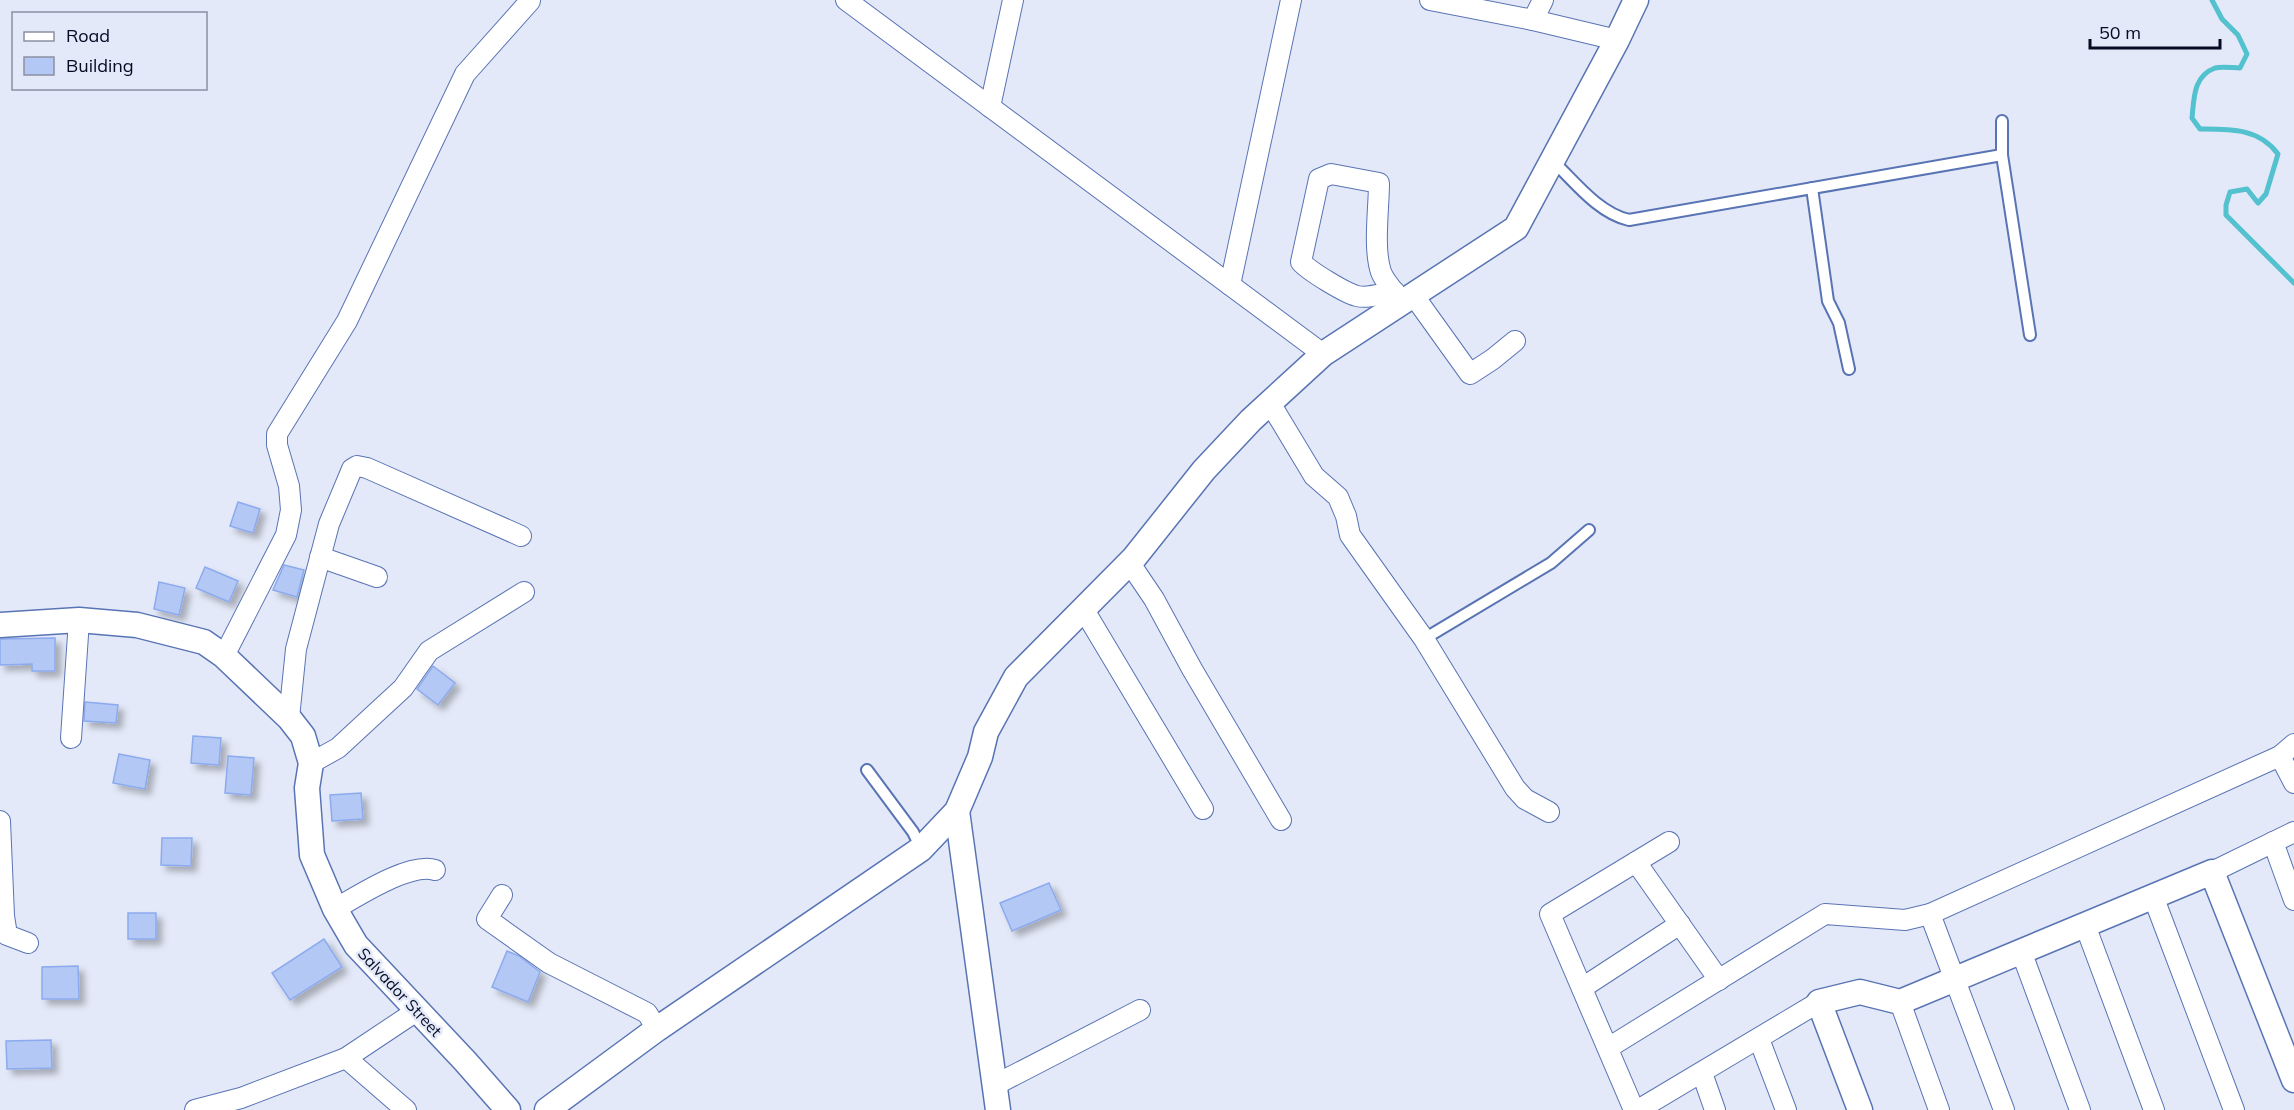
<svg xmlns="http://www.w3.org/2000/svg" width="2294" height="1110" font-family="Mulish,sans-serif">
	<style>
		.lines { fill: none; stroke-linecap: round; stroke-linejoin: round }
		.stream { stroke: #53c1ce; stroke-width: 5 }
		.building { fill: #b4c8f5; stroke: #8caaee; stroke-width: 1.5; filter: url(#shadow) }
		.service-casing { stroke: #5974b4; stroke-width: 14 }
		.minor-casing { stroke: #5974b4; stroke-width: 22 }
		.tertiary-casing { stroke: #5974b4; stroke-width: 27 }
		.service { stroke: #fff; stroke-width: 10 }
		.minor { stroke: #fff; stroke-width: 20 }
		.tertiary { stroke: #fff; stroke-width: 24 }
		.labels { text-anchor: middle; dominant-baseline: central; stroke-width: 5; stroke-linejoin: round; paint-order: stroke }
		.street-label { font-size: 16px; fill: #040b23; stroke: #e3e9f8 }
	</style>
	<defs>
		<filter id="shadow"><feDropShadow dx="5.5" dy="5.5" stdDeviation="3" flood-color="#0004"/></filter>
	</defs>
	<rect width="100%" height="100%" fill="#e3e9f8"/>
	<g class="lines">
		<path class="stream" d="M2212 0 2222 19 2238 35 2247 54 2240 68C2233 68 2222 66 2215 68 2193 76 2194 99 2192 118L2200 129C2230 129 2259 128 2278 154L2266 194 2258 203 2247 189 2230 192 2226 205V215L2294 283"/>
	</g>
	<g class="building">
		<path d="M238 502 260 509 253 533 230 526Z"/>
		<path d="M284 565 304 570 297 597 273 590Z"/>
		<path d="M205 567 238 581 229 602 196 588Z"/>
		<path d="M159 582 185 588 179 615 154 609Z"/>
		<path d="M55 638V671H32V664L0 665V639Z"/>
		<path d="M433 666 455 683 438 705 417 689Z"/>
		<path d="M85 702 118 705 116 723 84 721Z"/>
		<path d="M193 736 221 738 219 765 191 763Z"/>
		<path d="M119 754 150 760 145 789 113 783Z"/>
		<path d="M228 756 254 758 251 795 225 793Z"/>
		<path d="M361 793 363 819 332 821 330 795Z"/>
		<path d="M162 838H192L191 866 161 865Z"/>
		<path d="M1049 883 1061 910 1012 931 1000 903Z"/>
		<rect x="128" y="913" width="28" height="26"/>
		<path d="M324 939 342 967 290 1000 272 973Z"/>
		<path d="M507 951 519 956 540 972 528 1002 492 987Z"/>
		<path d="M78 966 79 999H42V967Z"/>
		<path d="M51 1040 52 1068 7 1069 6 1041Z"/>
	</g>
	<g class="lines">
		<defs>
			<g id="service">
				<path d="M2002 121V155L2030 335"/>
				<path d="M1552 160C1574 181 1598 213 1629 220L2002 155"/>
				<path d="M1812 188 1828 301 1839 323 1849 369"/>
				<path d="M1424 639 1551 563 1589 530"/>
				<path d="M867 770 913 832 921 848"/>
			</g>
			<g id="minor">
				<path d="M846 0 1323 354"/>
				<path d="M1430 0 1533 20 1617 40"/>
				<path d="M1533 20 1543 0"/>
				<path d="M990 107 1013 0"/>
				<path d="M1230 285 1291 0"/>
				<path d="M1394 291C1383 293 1368 299 1357 296 1345 293 1309 271 1301 262L1319 179 1331 174 1379 183C1379 208 1373 248 1381 272 1385 283 1396 293 1403 303"/>
				<path d="M1414 296 1470 374 1493 359 1515 341"/>
				<path d="M1270 403 1314 476 1338 497 1346 516 1350 535 1424 639 1515 788 1525 799 1549 812"/>
				<path d="M320 557 377 577"/>
				<path d="M1129 562 1154 599 1192 669 1281 820"/>
				<path d="M1084 610 1203 809"/>
				<path d="M224 656 286 535 291 510 289 486 277 445V434L347 321 465 74 530 1"/>
				<path d="M289 718 296 649 329 524 352 469 357 466 367 468 521 536"/>
				<path d="M71 738 79 620"/>
				<path d="M2280 756 2294 783"/>
				<path d="M311 763 338 748 403 688 429 651 524 592"/>
				<path d="M0 821 4 916 7 935 28 943"/>
				<path d="M2273 842 2294 900"/>
				<path d="M1636 862 1719 980"/>
				<path d="M2212 872 2294 832"/>
				<path d="M502 895 487 919 549 963 647 1013 657 1029"/>
				<path d="M2153 896 2234 1110"/>
				<path d="M335 909C358 896 410 862 435 870"/>
				<path d="M1930 914 2004 1110"/>
				<path d="M2085 925 2154 1110"/>
				<path d="M2021 951 2080 1110"/>
				<path d="M1582 988 1680 924"/>
				<path d="M1900 1002 1939 1110"/>
				<path d="M1759 1039 1786 1110"/>
				<path d="M1608 1048 1825 914 1905 920 1930 914 2280 756 2294 744"/>
				<path d="M346 1058 418 1010"/>
				<path d="M1702 1073 1715 1110"/>
				<path d="M995 1085 1140 1010"/>
				<path d="M195 1110 241 1098 346 1058 406 1110"/>
				<path d="M1634 1110 1550 914 1669 842"/>
				<path d="M1638 1110 1819 1002"/>
			</g>
			<g id="tertiary">
				<path d="M0 625 79 620 137 625 204 642 224 656 289 718 303 736 311 763 307 788 312 855 335 909 356 945 465 1061 508 1110"/>
				<path d="M957 811 998 1110"/>
				<path d="M547 1110 657 1029 921 849 957 811 980 757 986 732 1016 677 1134 558 1204 470 1251 420 1323 354 1516 228 1617 40 1636 0"/>
				<path d="M1860 1110 1819 1002 1860 992 1900 1002 2212 872 2294 1080"/>
			</g>
		</defs>
		<use href="#service" class="service-casing"/>
		<use href="#minor" class="minor-casing"/>
		<use href="#tertiary" class="tertiary-casing"/>
		<use href="#service" class="service"/>
		<use href="#minor" class="minor"/>
		<use href="#tertiary" class="tertiary"/>
	</g>
	<g class="labels">
		<g class="street-label">
			<text transform="translate(400 992) rotate(47)">Salvador Street</text>
		</g>
	</g>
	<rect x="12" y="12" width="195" height="78" fill="#e3e9f8" stroke="#8a90a3" stroke-width="1.5"/>
	<rect x="24" y="32" width="30" height="9" fill="#ffffff" stroke="#8a90a3" stroke-width="1.5"/>
	<text x="66" y="42" font-size="18" fill="#040b23">Road</text>
	<rect x="24" y="57" width="30" height="18" fill="#b4c8f5" stroke="#8a90a3" stroke-width="1.5"/>
	<text x="66" y="72" font-size="18" fill="#040b23">Building</text>
	<path d="M2090 39v9h130v-9" fill="none" stroke="#040b23" stroke-width="3"/>
	<text x="2099" y="39" font-size="18" fill="#040b23" stroke="#e3e9f8" stroke-width="4.5" paint-order="stroke">50 m</text>
</svg>
